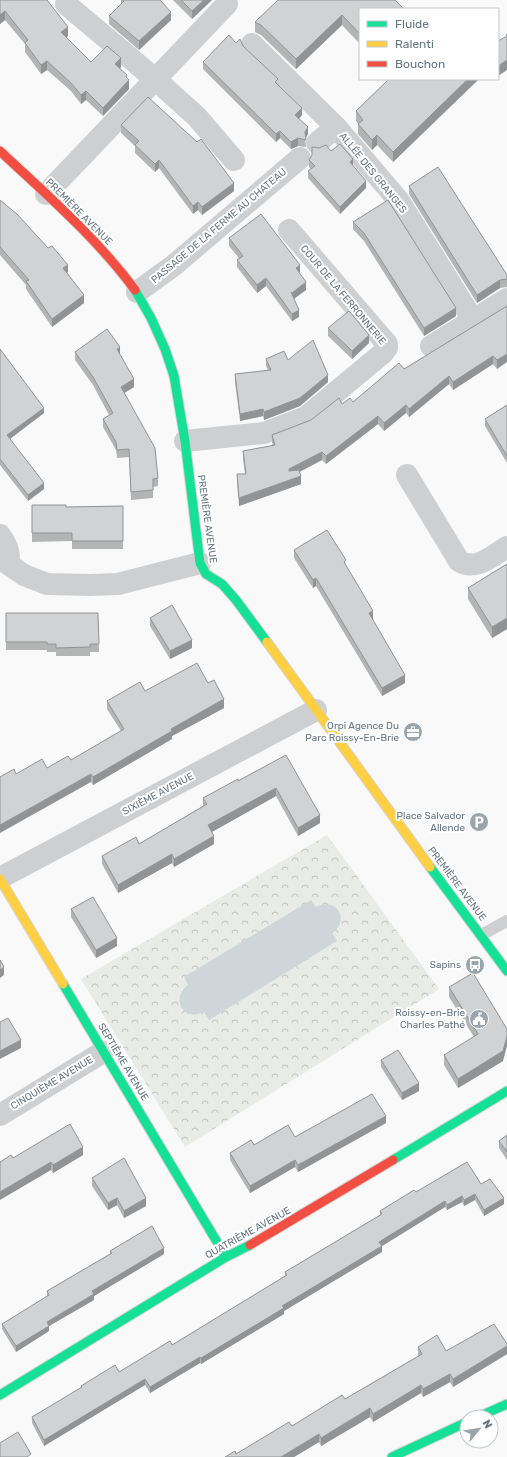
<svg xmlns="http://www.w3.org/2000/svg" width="507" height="1457" font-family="Rubik,sans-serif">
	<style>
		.park { fill: url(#park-crowns) }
		.water { fill: #ced6d9 }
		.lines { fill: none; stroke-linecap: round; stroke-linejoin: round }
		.fast-casing { stroke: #d5d6d7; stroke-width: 11 }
		.slow-casing { stroke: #d5d6d7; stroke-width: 11 }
		.jam-casing { stroke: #d5d6d7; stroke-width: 11 }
		.lane { stroke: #cecfd0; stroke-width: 12 }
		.street { stroke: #cecfd0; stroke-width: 22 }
		.fast { stroke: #16e098; stroke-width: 9 }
		.slow { stroke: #ffcf43; stroke-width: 9 }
		.jam { stroke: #f24e42; stroke-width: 9 }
		.wall { fill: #b3b5b5 }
		.shaded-wall { fill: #929394 }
		.building { fill: #d0d2d3; stroke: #929394 }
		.labels { text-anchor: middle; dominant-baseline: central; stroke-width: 4; stroke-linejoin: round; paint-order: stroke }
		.street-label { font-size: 10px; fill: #657683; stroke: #fff }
		.poi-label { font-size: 10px; fill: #657683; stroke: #fff; text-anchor: end }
	</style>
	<defs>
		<pattern id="park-crowns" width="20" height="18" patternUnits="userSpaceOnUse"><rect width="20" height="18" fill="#e8ebe6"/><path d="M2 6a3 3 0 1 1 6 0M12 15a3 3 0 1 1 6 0" fill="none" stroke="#c0c3c0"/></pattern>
	</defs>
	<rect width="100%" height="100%" fill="#f9f9f9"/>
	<path class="park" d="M327 835 439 989 185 1147 81 979Z"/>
	<path class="water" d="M311 900 316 907C336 896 351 920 332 933L337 941 209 1020 204 1012C183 1022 170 998 188 985L184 977Z"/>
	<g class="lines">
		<defs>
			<g id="fast">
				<path d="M135 290 151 318 165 349 174 376 185 441 200 563 206 574 222 584 236 600 267 642"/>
				<path d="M430 867 507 971"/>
				<path d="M63 984 226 1257"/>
				<path d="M393 1160 507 1091"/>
				<path d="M0 1395 226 1257 250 1245"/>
				<path d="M478 1417 507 1404"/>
				<path d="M392 1457 467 1422"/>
			</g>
			<g id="slow">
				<path d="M267 642 430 867"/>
				<path d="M0 879 63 984"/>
			</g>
			<g id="jam">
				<path d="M0 151C47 195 97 238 135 290"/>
				<path d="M250 1245 393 1160"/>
			</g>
		</defs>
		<use href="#fast" class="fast-casing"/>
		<use href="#slow" class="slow-casing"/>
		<use href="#jam" class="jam-casing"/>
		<path class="lane" d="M481 935 507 921"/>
		<g class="street">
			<path d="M66 4 155 79 197 117 234 160"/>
			<path d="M252 44 336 127 399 201 473 320"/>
			<path d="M317 143 336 127"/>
			<path d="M46 194 227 4"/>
			<path d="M137 292 173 266 300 158"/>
			<path d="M431 346 507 299"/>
			<path d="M185 441 264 433 306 417 383 353 387 348V344L289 230"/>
			<path d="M407 475 459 561C476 572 493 555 507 547"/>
			<path d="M0 535C6 543 11 554 8 564L24 575 47 584 90 585 118 584 200 563"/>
			<path d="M0 878 316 710"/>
			<path d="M0 1115 103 1052"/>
		</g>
		<use href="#fast" class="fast"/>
		<use href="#slow" class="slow"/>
		<use href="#jam" class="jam"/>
	</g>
	<g class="wall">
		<path d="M0 0 68 36 66 37 91 62 121 67 120 68 127 78 129 89 103 116 86 100 81 104 71 91 47 70 41 74 25 52V44L5 20 0 24Z"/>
		<path d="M121 0H160L171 20 139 50 109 24V16L121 4Z"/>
		<path d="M173 0H212L192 19Z"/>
		<path d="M360 9V44L342 25 296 69 261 35 255 32V22Z"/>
		<path d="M236 43 243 46 278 84 302 115 299 119 308 134 305 139 306 147 298 146 291 149 280 138 276 142 203 69V62Z"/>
		<path d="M479 79 393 162 377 145 372 150 358 134V124L356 121V111Z"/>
		<path d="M121 125 234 191 202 215 198 210 193 214 159 168 155 172 135 153V146L121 133Z"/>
		<path d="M331 151 353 166 366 188 340 214 308 178V171L311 169 309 167V160Z"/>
		<path d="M409 186 507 275V287L500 288 477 303 409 194Z"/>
		<path d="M0 200 68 272 67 273 84 303 52 327 26 289V285L0 255Z"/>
		<path d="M353 222 456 316 424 336 364 241 353 229Z"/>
		<path d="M229 238 300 272 299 273 306 290 294 299 299 317 292 321 266 286 257 293 237 267V260L239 258 229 246Z"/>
		<path d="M507 306 497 369 493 364 453 390 449 384 409 417 406 413 384 431 378 424 326 464 322 460 300 472 301 484 239 506 237 482V474H245L243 459V451L273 446 272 443V435L311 420 342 404 353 402 404 369Z"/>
		<path d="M328 328 369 343 352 359 328 336Z"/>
		<path d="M0 349 44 413 10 439 44 489 28 501 0 465Z"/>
		<path d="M75 352 120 354 134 387 124 393 158 478V486L153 487V498L131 500 129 457 117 458 116 450 103 427V419L109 415 93 385 75 360Z"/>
		<path d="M266 359 288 360 328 382 300 406 264 420 263 416 240 421 235 382V374L268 370 266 366Z"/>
		<path d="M507 405V463L485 426V419Z"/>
		<path d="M32 505 66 507 123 506V549H72V541L32 542Z"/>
		<path d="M294 550 346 566 373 619H372L405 683 382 696 316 586 313 588 294 558Z"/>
		<path d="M507 564V629L492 638 468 599V588Z"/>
		<path d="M6 613H98L99 652H90V656H56V652H47V650H6Z"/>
		<path d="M150 618 192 648 170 659 150 626Z"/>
		<path d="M208 683 224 708 172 736V739L93 785 91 782 16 774 47 768 71 760 121 731 107 709V701L145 691Z"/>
		<path d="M286 755 320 823 298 836 276 796 212 832 214 844 174 867 172 863 118 893 102 864V856L139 844 203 806V798L238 781Z"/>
		<path d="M71 909 117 946 96 958 71 917Z"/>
		<path d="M449 987 503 1061 458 1088 444 1065V1055L474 1037 449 997Z"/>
		<path d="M381 1060 419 1091 402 1100 381 1067Z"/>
		<path d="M386 1123 298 1172 295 1167 250 1193 230 1160V1153L254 1145 295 1137Z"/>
		<path d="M507 1135V1160L499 1148V1141Z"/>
		<path d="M83 1155 53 1173 51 1170 13 1158Z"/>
		<path d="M92 1178 146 1206 124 1218 117 1205 108 1210 92 1186Z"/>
		<path d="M481 1184 504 1204 484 1216 475 1200 464 1206 462 1202 447 1210 445 1207 382 1246V1252L284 1311V1314L201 1364 200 1363 150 1393 145 1385 44 1446 32 1423V1417L81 1388V1386L119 1372 172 1345 285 1276V1272L380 1215V1211L416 1192Z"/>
		<path d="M110 1251 164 1254 94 1296V1300L49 1326V1331L16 1352 2 1329V1324L47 1297V1291L110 1254Z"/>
		<path d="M507 1344V1354L453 1387 450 1382 423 1397 421 1393 373 1422 370 1417 321 1446 319 1442 294 1457H225L236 1454 345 1399 418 1356V1347L446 1351Z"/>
	</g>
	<g class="shaded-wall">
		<path d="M204 0H212L192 19V11Z"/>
		<path d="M5 11V20L0 24V15Z"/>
		<path d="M171 12V20L139 50V41Z"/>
		<path d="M342 15V25L296 69V59Z"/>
		<path d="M68 27V36L61 41V32Z"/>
		<path d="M121 58V67L115 72V64Z"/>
		<path d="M507 60V70L498 76V66Z"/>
		<path d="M47 61V70L41 74V65Z"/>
		<path d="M127 75V82L129 80V89L103 116V108Z"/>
		<path d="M468 79H479L393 162V152Z"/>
		<path d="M86 91V100L81 104V95Z"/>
		<path d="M302 108V115L295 123V115Z"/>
		<path d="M308 127V134L305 139V132Z"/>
		<path d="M280 131V138L276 142V134Z"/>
		<path d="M377 135V145L372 150V140Z"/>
		<path d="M298 138V146L291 149V142Z"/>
		<path d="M353 159V166L350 162Z"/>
		<path d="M159 160V168L155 172V164Z"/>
		<path d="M366 181V188L340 214V207Z"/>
		<path d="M234 183V191L202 215V207Z"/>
		<path d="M198 202V210L193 214V206Z"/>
		<path d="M68 265V272L63 276V268Z"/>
		<path d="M300 265V272L296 276V268Z"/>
		<path d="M266 278V286L257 293V285Z"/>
		<path d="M500 280V288L477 303V295Z"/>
		<path d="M306 282V290L292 300V293Z"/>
		<path d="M84 295V303L52 327V319Z"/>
		<path d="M456 308V316L424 336V328Z"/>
		<path d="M299 310V317L292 321V314Z"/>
		<path d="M369 335V343L352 359V351Z"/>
		<path d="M120 347V355L117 349Z"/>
		<path d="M507 354V362L497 369V360Z"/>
		<path d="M493 356V364L453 390V382Z"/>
		<path d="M328 375V382L300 406 264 420V412Z"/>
		<path d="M449 376V384L409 417V409Z"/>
		<path d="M134 379V387L121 395V387Z"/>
		<path d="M406 405V413L384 431V423Z"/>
		<path d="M44 408V413L7 441V435Z"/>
		<path d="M263 409V416L240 421V414Z"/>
		<path d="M378 416V424L326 464V456Z"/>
		<path d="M322 452V460L289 477V469Z"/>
		<path d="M301 476V484L239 506V498Z"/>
		<path d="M44 483V489L28 501V495Z"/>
		<path d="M316 578V586L313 588V580Z"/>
		<path d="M373 611V619L369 622V613Z"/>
		<path d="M507 618V629L492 638V627Z"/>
		<path d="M192 640V648L170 659V651Z"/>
		<path d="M405 675V683L382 696V688Z"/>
		<path d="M224 699V708L172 736V739L93 785V777L171 729Z"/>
		<path d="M91 774V782L0 833V825Z"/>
		<path d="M276 788V796L208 834V825Z"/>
		<path d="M320 815V823L298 836V828Z"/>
		<path d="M214 836V844L174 867V859Z"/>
		<path d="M172 854V863L118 893V885Z"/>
		<path d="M117 938V946L96 958V950Z"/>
		<path d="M4 967V975L0 978V970Z"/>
		<path d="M507 1036V1046L503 1061 458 1088V1079Z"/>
		<path d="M21 1040V1048L0 1059V1051Z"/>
		<path d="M419 1083V1091L402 1100V1093Z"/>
		<path d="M386 1116V1123L298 1172V1165Z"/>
		<path d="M83 1147V1155L53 1173V1165Z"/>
		<path d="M295 1160V1167L250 1193V1186Z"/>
		<path d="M51 1162V1170L0 1200V1192Z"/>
		<path d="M475 1194V1200L464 1206V1200Z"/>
		<path d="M462 1196V1202L447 1210V1205Z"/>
		<path d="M117 1198V1205L108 1210V1203Z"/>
		<path d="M146 1198V1206L124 1218V1211Z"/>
		<path d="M504 1198V1204L484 1216V1210Z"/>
		<path d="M445 1201V1207L382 1246V1252L284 1311V1314L201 1364V1358L379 1242Z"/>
		<path d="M164 1248V1254L94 1296V1300L49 1326V1331L16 1352V1346L47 1322 92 1291Z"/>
		<path d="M507 1346V1354L453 1387V1379Z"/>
		<path d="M200 1357V1363L150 1393V1387Z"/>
		<path d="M450 1374V1382L423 1397V1389Z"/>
		<path d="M145 1379V1385L44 1446V1440Z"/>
		<path d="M421 1385V1393L373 1422V1414Z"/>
		<path d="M370 1408V1417L321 1446V1438Z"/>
		<path d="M319 1434V1442L294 1457H281Z"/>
	</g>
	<g class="building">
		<path d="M0 0H47L68 27 61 32 91 62 107 46 121 58 115 64 127 75 126 77 129 80 103 108 86 91 81 95 71 83 47 61 41 65 25 43 28 40 5 11 0 15Z"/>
		<path d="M122 0H160L171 12 139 41 109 16 124 1Z"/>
		<path d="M181 0H204L192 11Z"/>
		<path d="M278 0H395L404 9H360V34L342 15 296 59 261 25 255 22Z"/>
		<path d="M507 34V60L498 66V41L507 36 506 35Z"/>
		<path d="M229 35 236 43 240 39 243 46 278 79 275 82 282 89 302 108 295 115 308 127 305 132 306 140 298 138 291 142 280 131 276 134 203 62Z"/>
		<path d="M389 79H468L393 152 377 135 372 140 358 124 363 120 356 111Z"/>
		<path d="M148 97 197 142 201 139 234 183 202 207 198 202 193 206 159 160 155 164 135 145 139 141 121 125Z"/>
		<path d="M340 144 353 159 350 162 366 181 340 207 308 171 315 166 309 160 312 155V147L319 148 326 145 331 151Z"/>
		<path d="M438 167 507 275V279L500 280 477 295 409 186Z"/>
		<path d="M0 200 17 214 48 248 52 246 68 265 63 268 84 295 52 319 26 281 29 280 0 247Z"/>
		<path d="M388 200 456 308 424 328 364 233 353 222Z"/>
		<path d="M261 214 300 265 296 268 306 282 292 293 291 292 299 310 292 314 266 278 257 285 237 260 243 256 229 238Z"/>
		<path d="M507 306V354L497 360 493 356 453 382 449 376 409 409 406 405 384 423 378 416 326 456 322 452 289 469V471L299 470 301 476 239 498 237 474H246L243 451 275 445 272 435 311 420 339 398 342 404 350 398 353 402 399 363 404 369Z"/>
		<path d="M349 311 369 335 352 351 328 328Z"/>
		<path d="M107 329 120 347 117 349 134 379 121 387 155 448 158 478 153 479V490L131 492 129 449 117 450 116 442 103 419 113 413 93 377 75 352Z"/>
		<path d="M313 340 328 375 300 398 264 412 263 409 240 414 235 374 271 370 266 359 284 351 288 360Z"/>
		<path d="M0 349 44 408 7 435 44 483 28 495 0 459Z"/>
		<path d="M507 405V456L485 419Z"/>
		<path d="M32 505H66V507L123 506V541H72V533H32Z"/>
		<path d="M327 530 346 560 344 562 373 611 369 613 405 675 382 688 316 578 313 580 294 550Z"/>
		<path d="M507 564V618L492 627 468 588Z"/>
		<path d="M172 605 192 640 170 651 150 618Z"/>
		<path d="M6 613H98L99 644H90V647L56 648V644H47V642H6Z"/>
		<path d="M197 663 208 683 214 680 224 699 171 729 172 731 93 777 91 774 0 825V777L14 769 16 774 42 759 47 768 68 756 71 760 124 729 107 701 140 682 145 691Z"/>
		<path d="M286 755 320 815 298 828 276 788 208 825 214 836 174 859 172 854 118 885 102 856 136 837 139 844 207 804 203 798 238 779V781Z"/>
		<path d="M93 897 117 938 96 950 71 909Z"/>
		<path d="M0 960 4 967 0 970Z"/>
		<path d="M473 973 507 1029V1036L503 1051 458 1079 444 1055 478 1034 449 987Z"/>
		<path d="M8 1018 21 1040 0 1051V1022Z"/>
		<path d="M398 1050 419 1083 402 1093 381 1060Z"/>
		<path d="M372 1094 386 1116 298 1165 295 1160 250 1186 230 1153 251 1140 254 1145 288 1125 295 1137Z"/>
		<path d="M70 1124 83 1147 53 1165 51 1162 0 1192V1162L11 1155 13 1158Z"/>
		<path d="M507 1135V1152L499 1141Z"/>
		<path d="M124 1158 146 1198 124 1211 117 1198 108 1203 92 1178Z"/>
		<path d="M467 1162 481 1184 490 1179 504 1198 484 1210 475 1194 464 1200 462 1196 447 1205 445 1201 379 1242 382 1246 282 1306 284 1308 201 1358 200 1357 150 1387 145 1379 44 1440 32 1417 82 1387 81 1386 115 1365 119 1372 170 1341 172 1345 287 1275 285 1272 382 1214 380 1211 414 1190 416 1192Z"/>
		<path d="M152 1226 164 1248 92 1291 94 1294 47 1322 49 1326 16 1346 2 1324 49 1295 47 1291 112 1253 110 1251Z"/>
		<path d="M494 1324 507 1344V1346L453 1379 450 1374 423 1389 421 1385 373 1414 370 1408 321 1438 319 1434 281 1457H225L235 1451 236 1454 289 1422 292 1426 342 1395 345 1399 422 1354 418 1347 437 1335 446 1351Z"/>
		<path d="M18 1432 31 1454 27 1457H0V1443Z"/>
	</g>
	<defs>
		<symbol id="office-disc" viewBox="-11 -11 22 22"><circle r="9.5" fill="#99a4ac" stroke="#fff"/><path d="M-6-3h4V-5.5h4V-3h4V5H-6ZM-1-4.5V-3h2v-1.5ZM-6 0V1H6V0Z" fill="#fff"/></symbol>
		<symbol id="parking-disc" viewBox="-11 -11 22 22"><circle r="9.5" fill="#99a4ac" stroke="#fff"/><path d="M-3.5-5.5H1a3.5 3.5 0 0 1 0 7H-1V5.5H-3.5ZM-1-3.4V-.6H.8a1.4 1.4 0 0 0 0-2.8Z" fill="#fff"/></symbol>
		<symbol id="bus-disc" viewBox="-11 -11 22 22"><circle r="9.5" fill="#99a4ac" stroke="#fff"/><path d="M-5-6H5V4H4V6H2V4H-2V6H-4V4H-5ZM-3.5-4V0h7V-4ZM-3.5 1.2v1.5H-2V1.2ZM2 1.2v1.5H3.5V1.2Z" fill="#fff"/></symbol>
		<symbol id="civic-disc" viewBox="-11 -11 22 22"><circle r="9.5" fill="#99a4ac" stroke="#fff"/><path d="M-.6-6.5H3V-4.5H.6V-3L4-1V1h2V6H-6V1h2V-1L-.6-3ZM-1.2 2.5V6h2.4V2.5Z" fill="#fff"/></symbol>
	</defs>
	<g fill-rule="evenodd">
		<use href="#office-disc" x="402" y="721" width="22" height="22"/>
		<use href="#parking-disc" x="468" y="811" width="22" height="22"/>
		<use href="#bus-disc" x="464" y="954" width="22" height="22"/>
		<use href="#civic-disc" x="468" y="1008" width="22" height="22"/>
	</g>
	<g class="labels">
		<g class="street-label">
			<text transform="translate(373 173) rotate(51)">ALLÉE DES GRANGES</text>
			<text transform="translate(79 212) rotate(45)">PREMIÈRE AVENUE</text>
			<text transform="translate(219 226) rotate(-40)">PASSAGE DE LA FERME AU CHATEAU</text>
			<text transform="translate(343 295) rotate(50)">COUR DE LA FERRONNERIE</text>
			<text transform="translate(207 519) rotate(82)">PREMIÈRE AVENUE</text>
			<text transform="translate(158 794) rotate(-28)">SIXIÈME AVENUE</text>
			<text transform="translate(457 884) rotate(53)">PREMIÈRE AVENUE</text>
			<text transform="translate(123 1062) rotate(59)">SEPTIÈME AVENUE</text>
			<text transform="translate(52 1083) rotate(-31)">CINQUIÈME AVENUE</text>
			<text transform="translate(248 1233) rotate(-29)">QUATRIÈME AVENUE</text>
		</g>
		<g class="poi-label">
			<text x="399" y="726">Orpi Agence Du<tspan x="399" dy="12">Parc Roissy-En-Brie</tspan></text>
			<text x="465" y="816">Place Salvador<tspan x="465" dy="12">Allende</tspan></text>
			<text x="461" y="965">Sapins</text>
			<text x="465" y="1013">Roissy-en-Brie<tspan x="465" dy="12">Charles Pathé</tspan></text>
		</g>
	</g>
	<rect x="359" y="8" width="140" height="72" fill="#ffffff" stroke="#c1c8cd"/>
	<rect x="367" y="21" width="20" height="6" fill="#16e098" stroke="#c1c8cd"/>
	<text x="395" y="28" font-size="12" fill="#657683">Fluide</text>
	<rect x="367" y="41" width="20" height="6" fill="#ffcf43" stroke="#c1c8cd"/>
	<text x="395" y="48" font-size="12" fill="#657683">Ralenti</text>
	<rect x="367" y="61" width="20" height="6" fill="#f24e42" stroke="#c1c8cd"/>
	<text x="395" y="68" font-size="12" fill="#657683">Bouchon</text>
	<g transform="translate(479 1429) rotate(60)"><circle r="19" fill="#ffffff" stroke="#c1c8cd"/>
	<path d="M0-3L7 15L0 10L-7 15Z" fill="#99a4ac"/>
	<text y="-6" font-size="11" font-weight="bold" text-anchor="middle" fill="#657683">N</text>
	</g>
</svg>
